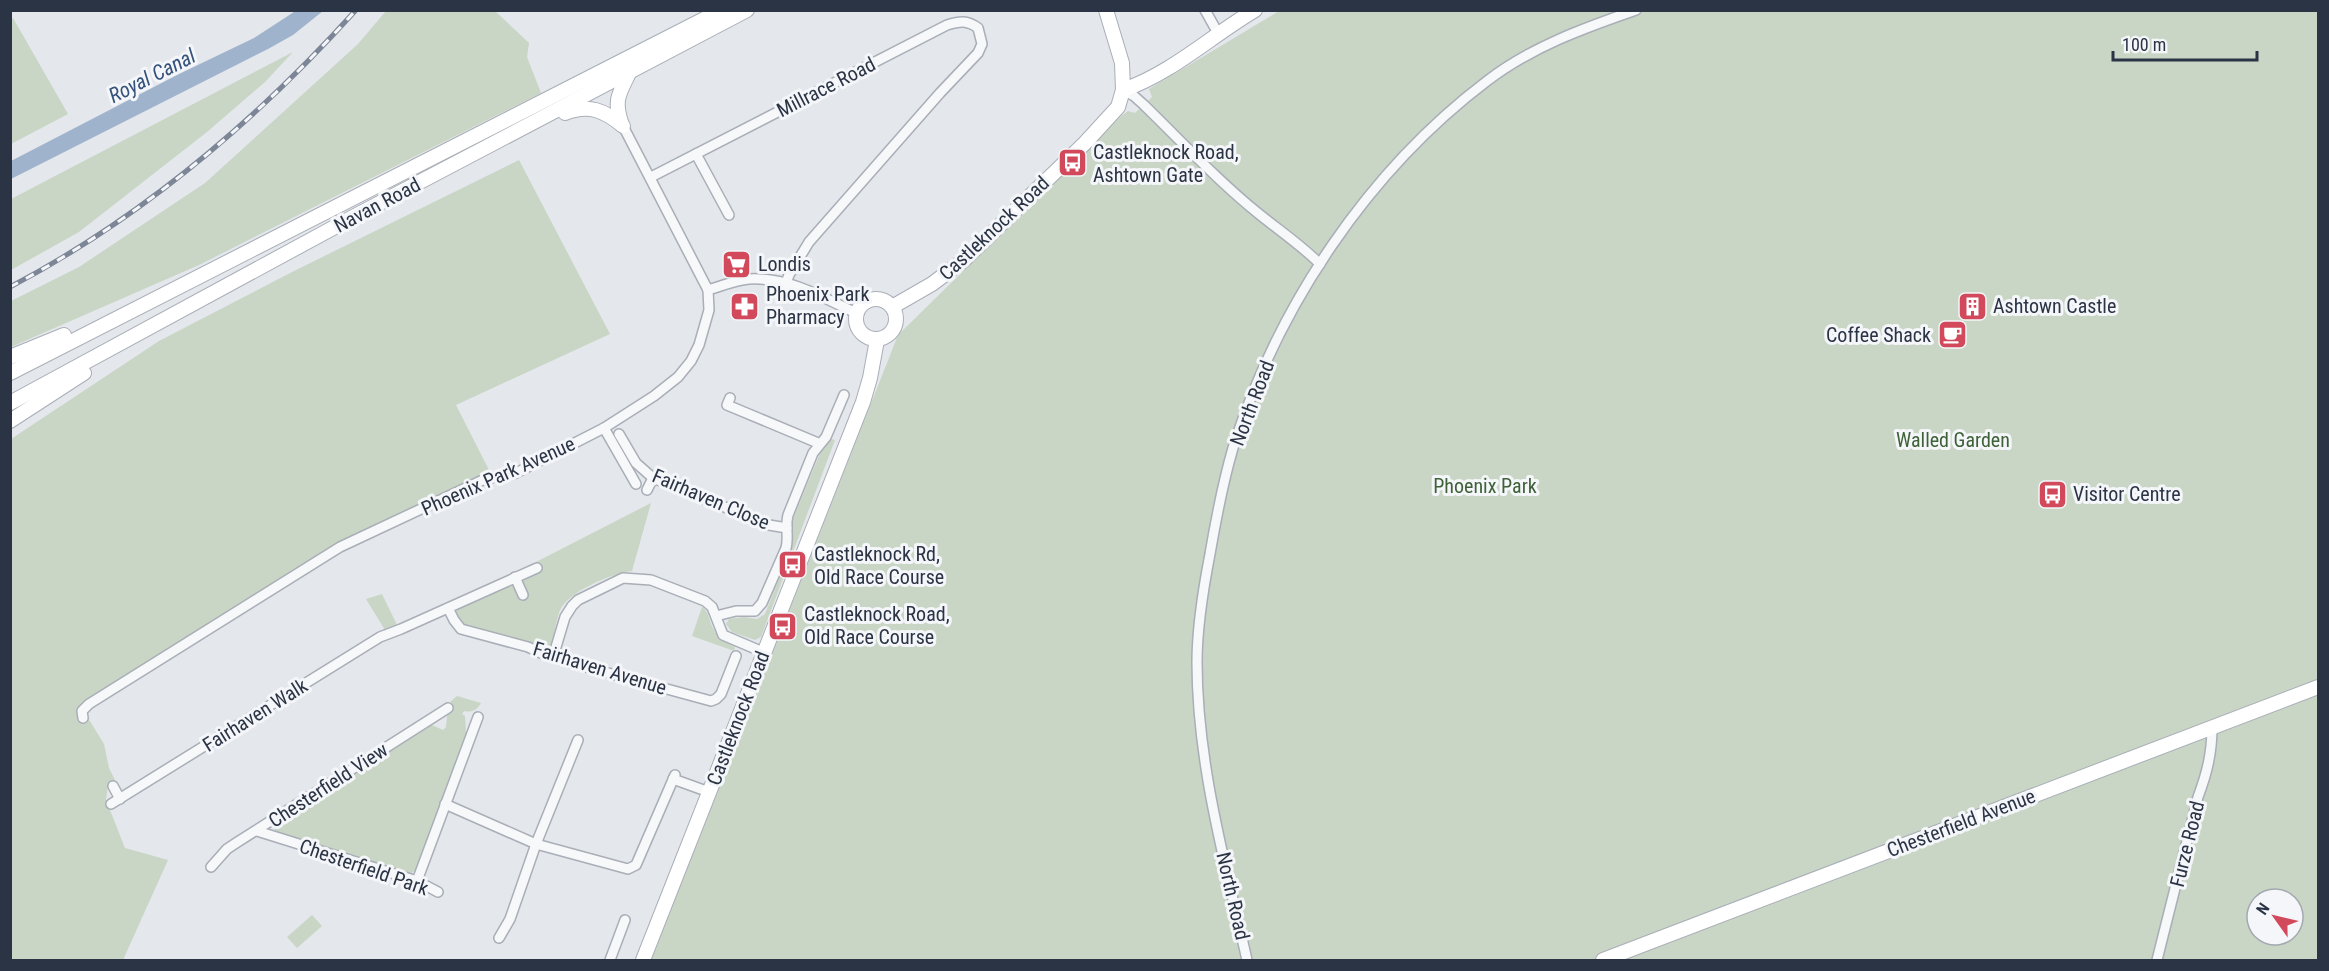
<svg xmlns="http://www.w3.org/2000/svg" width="2329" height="971" font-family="'Roboto Condensed',sans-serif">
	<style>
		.green { fill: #c9d6c5; fill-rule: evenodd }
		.water { fill: #9fb4cc }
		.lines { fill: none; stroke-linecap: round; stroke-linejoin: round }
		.street-casing { stroke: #a9aeb7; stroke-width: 12 }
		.secondary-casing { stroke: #a9aeb7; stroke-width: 16 }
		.street { stroke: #f7f8fa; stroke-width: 9 }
		.secondary { stroke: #fff; stroke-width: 14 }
		.rail-casing { stroke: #7d8696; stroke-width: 5 }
		.rail { stroke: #f4f6f9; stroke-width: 3; stroke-dasharray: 9; stroke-linecap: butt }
		.labels { text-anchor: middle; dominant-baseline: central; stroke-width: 6; stroke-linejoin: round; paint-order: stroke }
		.street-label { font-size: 20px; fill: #2b3445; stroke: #f4f6f9 }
		.poi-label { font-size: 20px; fill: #2b3445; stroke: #f4f6f9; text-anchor: start }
		.park-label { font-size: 20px; fill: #3f6138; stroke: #f4f6f9 }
		.water-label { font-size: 21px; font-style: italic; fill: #34527a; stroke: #f4f6f9 }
	</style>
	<rect width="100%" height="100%" fill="#e4e7ec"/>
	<g class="green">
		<path d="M386 11H495L529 43 527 57 541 93 199 265 11 347V301L79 267 205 183 358 44Z"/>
		<path d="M1279 11H2318V960H651L898 335 1000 235V233L1120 117 1128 111 1135 113 1152 97 1149 89ZM2257 899H2293V935H2257Z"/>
		<path d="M13 18 68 114 11 144 10 21Z"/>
		<path d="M293 52 265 82 207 132 79 232 11 270V199Z"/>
		<path d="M519 160 610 334 456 405 490 472 338 543 86 701 79 719 88 718 104 744 109 768 115 780 108 785 106 800 125 848 168 860 123 960H11V439L159 341 292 272Z"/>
		<path d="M831 439 835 440 761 637 755 640 732 632 726 624 729 619 744 617 757 619 765 614 792 546V521L821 451Z"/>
		<path d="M651 503 632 571C613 573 569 591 560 610 555 623 555 638 548 650L545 651 506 636 462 625 455 614 459 607 511 584 523 583 524 577 537 571 536 562Z"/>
		<path d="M382 594 398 627 385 630 366 599Z"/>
		<path d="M702 607C710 613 708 619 713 628 717 638 727 642 735 647L734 651 692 636Z"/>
		<path d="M457 696 481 703C477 710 472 713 464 711L462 714 465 716 466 733 417 869 410 874 299 841 275 831 274 828 278 822 432 725 443 730 446 727 447 716 454 708 450 702Z"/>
		<path d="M312 915 322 926 297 948 287 937Z"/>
	</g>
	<path class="water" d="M297 10 323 11 293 35 268 49 11 179V161L177 75 254 38Z"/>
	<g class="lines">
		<defs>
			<g id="street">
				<path d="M1205 10 1219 35"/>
				<path d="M1123 90 1134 96 1144 105C1182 142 1218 181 1259 214 1280 231 1301 245 1320 264"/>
				<path d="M696 154 729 215"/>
				<path d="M651 177 947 25C960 21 967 20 978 28L982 44 978 53 940 93 809 242 789 275 782 293"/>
				<path d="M708 290C721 286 736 280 749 279 789 277 822 297 856 313"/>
				<path d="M730 398 727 405 818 443"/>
				<path d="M604 428 636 484"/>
				<path d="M619 434 636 463 653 478 769 525 787 528"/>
				<path d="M647 490 653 478"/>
				<path d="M515 577 523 595"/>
				<path d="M448 608 454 620 461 629 528 647 543 654 575 664 711 701 716 699 721 694 736 656"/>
				<path d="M716 616 736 611H755L762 603 786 548C789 537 785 526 788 515L813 453 826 437 844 395"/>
				<path d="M553 657 565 617 572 606 578 600 623 578 651 580 705 601 712 607 723 635 763 652"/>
				<path d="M83 718 82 711 89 704 340 547 485 479 516 473 604 428 654 396 678 377 691 361 699 345 709 310 708 290 623 126"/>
				<path d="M673 779 709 792"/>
				<path d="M113 786 120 799"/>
				<path d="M111 804 380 637 401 629 537 568"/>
				<path d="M445 804 536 844 628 869 636 865 675 775"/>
				<path d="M257 831 417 881 438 892"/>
				<path d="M211 867 227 849 236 843 448 708"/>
				<path d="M417 881 478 717"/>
				<path d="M499 938 510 919 536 844 578 740"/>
				<path d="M610 960 625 920"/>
				<path d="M1247 960C1225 862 1197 763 1197 662 1197 626 1203 590 1210 554 1216 519 1223 482 1233 448 1278 306 1368 171 1487 81 1531 47 1584 28 1636 10"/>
				<path d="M2157 960 2198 797C2207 773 2212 753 2212 727"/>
			</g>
			<g id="secondary">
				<path d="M1123 90C1172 73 1211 36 1255 10"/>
				<path d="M565 113C589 104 604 110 623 126"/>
				<path d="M622 125C613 100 619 94 630 71"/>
				<circle cx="876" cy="319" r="20"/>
				<path d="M892 307 932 284 964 260 1085 143 1118 107 1123 90 1122 63 1106 10"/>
				<path d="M10 357 64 335"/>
				<path d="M10 373 722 10"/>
				<path d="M10 403 355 216 747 10"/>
				<path d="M10 421 84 373"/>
				<path d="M643 960 863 402 870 378 877 340"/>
				<path d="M1603 960 2318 687"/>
			</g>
		</defs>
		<use href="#street" class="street-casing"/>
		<use href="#secondary" class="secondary-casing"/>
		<use href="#street" class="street"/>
		<use href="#secondary" class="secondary"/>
		<defs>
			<path id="rail" d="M10 287C143 217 256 121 356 10"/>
		</defs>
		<use href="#rail" class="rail-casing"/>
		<use href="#rail" class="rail"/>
	</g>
	<defs>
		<symbol id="bus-square" viewBox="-11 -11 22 22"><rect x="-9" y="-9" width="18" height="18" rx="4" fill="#d1495b" stroke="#f4f6f9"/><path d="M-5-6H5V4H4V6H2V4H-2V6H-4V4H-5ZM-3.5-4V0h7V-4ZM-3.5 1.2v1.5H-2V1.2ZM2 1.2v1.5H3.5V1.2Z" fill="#fff"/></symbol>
		<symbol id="supermarket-square" viewBox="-11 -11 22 22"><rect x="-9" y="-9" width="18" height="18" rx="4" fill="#d1495b" stroke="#f4f6f9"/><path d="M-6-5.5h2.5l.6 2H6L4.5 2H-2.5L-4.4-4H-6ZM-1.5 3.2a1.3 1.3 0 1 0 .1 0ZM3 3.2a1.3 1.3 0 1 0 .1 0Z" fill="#fff"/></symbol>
		<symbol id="pharmacy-square" viewBox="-11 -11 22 22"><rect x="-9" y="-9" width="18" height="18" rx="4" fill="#d1495b" stroke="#f4f6f9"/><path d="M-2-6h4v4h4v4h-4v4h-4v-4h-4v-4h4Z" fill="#fff"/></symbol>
		<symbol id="building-square" viewBox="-11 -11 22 22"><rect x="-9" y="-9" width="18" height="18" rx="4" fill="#d1495b" stroke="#f4f6f9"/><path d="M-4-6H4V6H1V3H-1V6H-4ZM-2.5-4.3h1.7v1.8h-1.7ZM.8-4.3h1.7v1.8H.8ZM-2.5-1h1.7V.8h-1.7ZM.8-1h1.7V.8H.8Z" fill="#fff"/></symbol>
		<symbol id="cafe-square" viewBox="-11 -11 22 22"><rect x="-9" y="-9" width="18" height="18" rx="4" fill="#d1495b" stroke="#f4f6f9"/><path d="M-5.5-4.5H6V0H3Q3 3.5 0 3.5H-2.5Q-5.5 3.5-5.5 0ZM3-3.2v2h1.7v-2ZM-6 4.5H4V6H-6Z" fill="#fff"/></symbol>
	</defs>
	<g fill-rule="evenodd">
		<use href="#bus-square" x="1056" y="146" width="33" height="33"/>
		<use href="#supermarket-square" x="720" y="248" width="33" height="33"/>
		<use href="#pharmacy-square" x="728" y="290" width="33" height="33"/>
		<use href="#building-square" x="1956" y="290" width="33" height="33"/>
		<use href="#cafe-square" x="1936" y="318" width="33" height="33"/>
		<use href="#bus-square" x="2036" y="478" width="33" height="33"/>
		<use href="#bus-square" x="776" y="548" width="33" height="33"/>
		<use href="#bus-square" x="766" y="610" width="33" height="33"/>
	</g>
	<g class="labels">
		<g class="street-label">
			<text transform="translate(826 87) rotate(-27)">Millrace Road</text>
			<text transform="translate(377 205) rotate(-28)">Navan Road</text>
			<text transform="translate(994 228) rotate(-43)">Castleknock Road</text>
			<text transform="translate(1252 403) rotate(-69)">North Road</text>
			<text transform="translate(498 476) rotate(-24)">Phoenix Park Avenue</text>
			<text transform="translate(711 499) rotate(23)">Fairhaven Close</text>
			<text transform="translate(600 668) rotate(17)">Fairhaven Avenue</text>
			<text transform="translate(255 715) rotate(-32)">Fairhaven Walk</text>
			<text transform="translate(738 718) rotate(-69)">Castleknock Road</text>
			<text transform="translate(328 785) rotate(-33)">Chesterfield View</text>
			<text transform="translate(1961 823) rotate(-21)">Chesterfield Avenue</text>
			<text transform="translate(2187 844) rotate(-76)">Furze Road</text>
			<text transform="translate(364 867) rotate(19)">Chesterfield Park</text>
			<text transform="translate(1233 896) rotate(77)">North Road</text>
		</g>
		<g class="poi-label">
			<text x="1093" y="152">Castleknock Road,<tspan x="1093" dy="23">Ashtown Gate</tspan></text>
			<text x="758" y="264">Londis</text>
			<text x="766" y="294">Phoenix Park<tspan x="766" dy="23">Pharmacy</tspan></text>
			<text x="1993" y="306">Ashtown Castle</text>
			<text x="1931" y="335" text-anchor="end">Coffee Shack</text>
			<text x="2073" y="494">Visitor Centre</text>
			<text x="814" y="554">Castleknock Rd,<tspan x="814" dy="23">Old Race Course</tspan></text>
			<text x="804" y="614">Castleknock Road,<tspan x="804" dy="23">Old Race Course</tspan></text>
		</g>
		<g class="park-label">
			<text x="1953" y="440">Walled Garden</text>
			<text x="1485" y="486">Phoenix Park</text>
		</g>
		<g class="water-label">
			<text transform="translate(152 76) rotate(-27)">Royal Canal</text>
		</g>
	</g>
	<rect width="2329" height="971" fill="none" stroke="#2b3445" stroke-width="24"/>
	<g transform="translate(2275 917) rotate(304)"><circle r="28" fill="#f4f6f9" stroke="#a4a8b1" stroke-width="1.5"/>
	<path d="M0-4.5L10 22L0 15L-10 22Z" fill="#d1495b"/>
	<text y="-9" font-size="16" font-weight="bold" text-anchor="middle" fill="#2b3445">N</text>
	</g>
	<path d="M2113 51v9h144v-9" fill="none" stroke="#2b3445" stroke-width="3"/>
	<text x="2122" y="51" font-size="18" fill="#2b3445" stroke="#f4f6f9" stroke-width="4.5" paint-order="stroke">100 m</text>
</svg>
